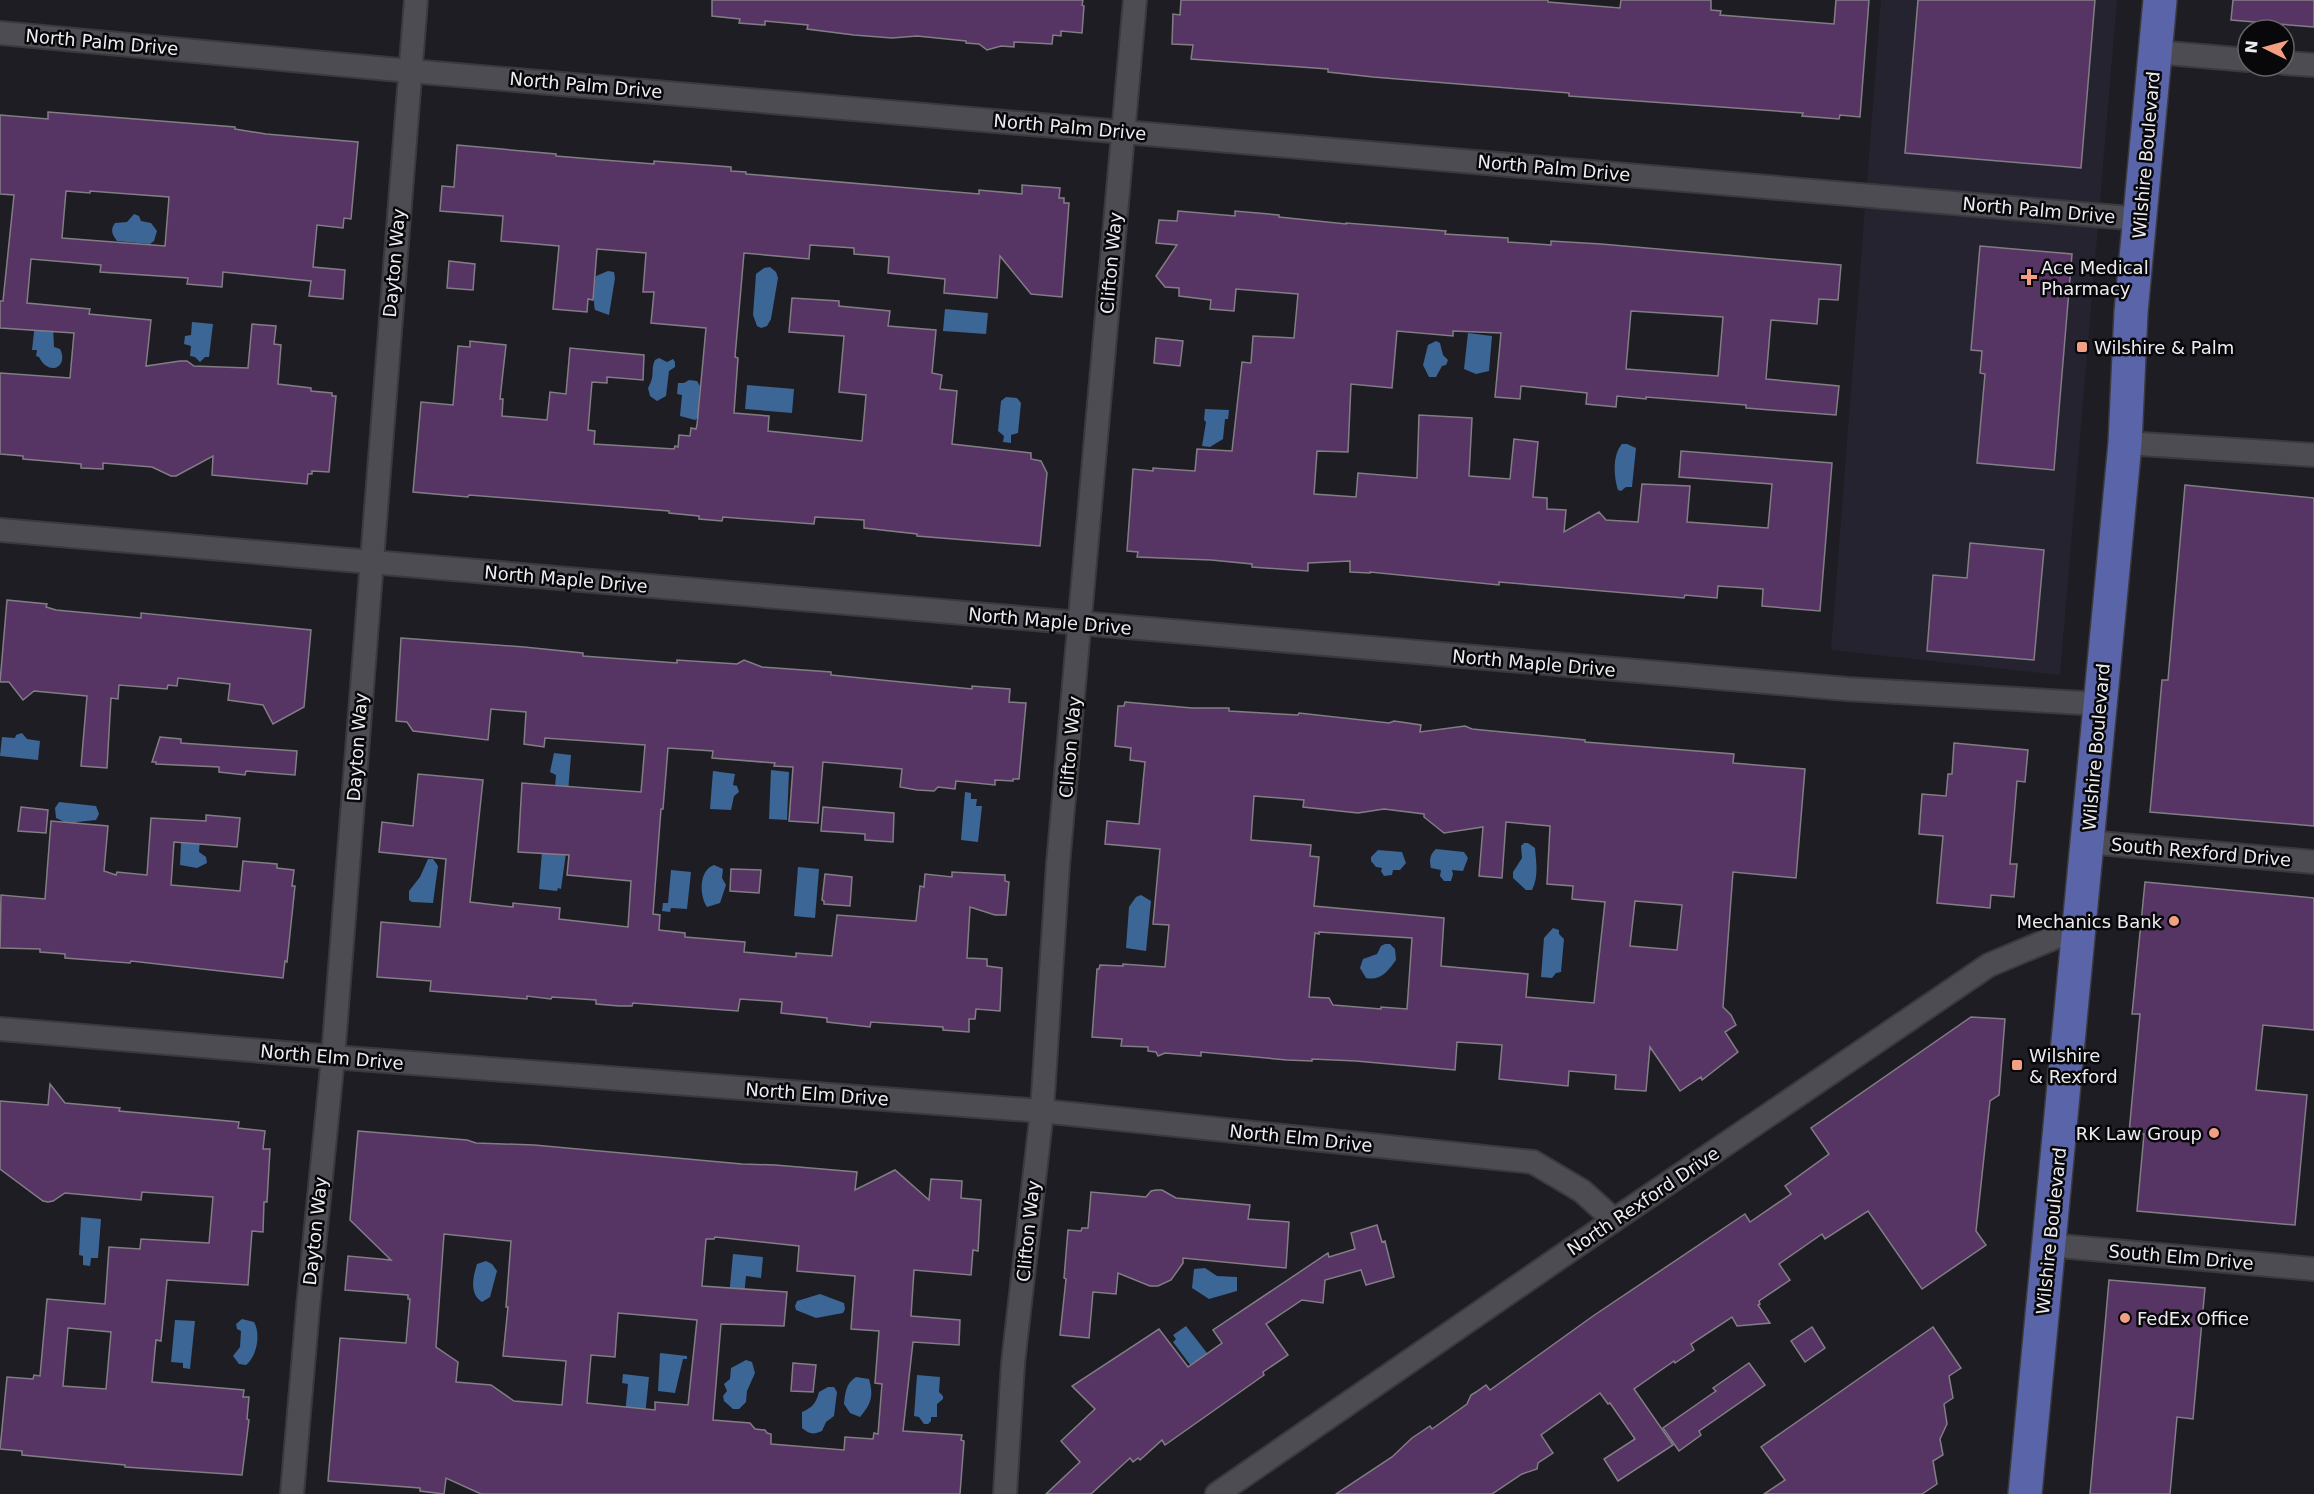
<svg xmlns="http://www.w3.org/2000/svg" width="2314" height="1494" font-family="'DejaVu Sans',sans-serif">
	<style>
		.built { fill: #25232f }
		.water { fill: #3c6695 }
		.building { fill: #563464; stroke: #827d85; stroke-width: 1.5; fill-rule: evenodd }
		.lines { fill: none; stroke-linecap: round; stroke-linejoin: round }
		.street-casing { stroke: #3a3a3e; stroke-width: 26 }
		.primary-casing { stroke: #3a3a3e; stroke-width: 36 }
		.street { stroke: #4d4c53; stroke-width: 22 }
		.primary { stroke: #5a65a9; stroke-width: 33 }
		.poi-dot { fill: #f39f83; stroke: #08070a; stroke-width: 2 }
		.labels { text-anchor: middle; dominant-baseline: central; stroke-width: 5; stroke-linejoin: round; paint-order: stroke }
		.street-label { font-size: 18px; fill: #ededf1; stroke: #08070a }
		.poi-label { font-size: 18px; fill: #ededf1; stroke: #08070a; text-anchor: start }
	</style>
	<rect width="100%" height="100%" fill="#1e1d23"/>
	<path class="built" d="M1881 0H2117L2060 675 1831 650Z"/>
	<g class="water">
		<path d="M134 214 139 216 141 221 151 223 157 231 154 241 150 244 117 241C112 234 110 230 115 223L127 222Z"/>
		<path d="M770 267 776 272 778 278 771 319 767 326 761 328 757 326 753 315 756 274 764 268Z"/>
		<path d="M608 271 614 272 615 278 609 315 595 310C593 303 594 282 596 276Z"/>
		<path d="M945 309 988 313 986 334 943 331Z"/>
		<path d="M192 322 213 324 209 357H205L200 362 195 357 190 356 191 346 184 344 185 336 191 335Z"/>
		<path d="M35 323 53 324 54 347 60 349C69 367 49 377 39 357L36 356 37 350H32Z"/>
		<path d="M1468 333 1492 336 1489 371 1476 374 1464 369Z"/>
		<path d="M1436 341 1440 343 1443 355 1448 360 1446 365 1442 366 1436 377H1429L1423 365 1428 345Z"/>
		<path d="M659 358 667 362 673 359 675 362V367L669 371 666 396 657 401 650 396 648 388C656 374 650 371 655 360Z"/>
		<path d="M689 380 697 381 700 386 698 418 695 420 680 416 682 395 677 394 678 383H684Z"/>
		<path d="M747 385 794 389 792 413 745 409Z"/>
		<path d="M1006 397 1017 398 1021 403 1018 433 1011 435V443L1003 442 1004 436 998 431 1001 401Z"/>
		<path d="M1205 409 1229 410 1228 419H1225L1223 439 1210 447 1202 446 1206 422 1204 420Z"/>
		<path d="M1622 444H1627L1636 448 1632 487H1626L1621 491 1618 490C1614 477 1612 455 1622 444Z"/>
		<path d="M22 733 27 739 40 741 38 760 0 756 2 737 15 738 16 735Z"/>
		<path d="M554 753 571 755 567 805 555 787 556 775 550 772Z"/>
		<path d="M771 770 789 772 787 820 769 819Z"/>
		<path d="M713 771 735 774 733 785 737 786 739 792 734 796 731 810 710 809Z"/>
		<path d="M965 792 971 793V799H977L976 806H982L978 842 961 840Z"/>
		<path d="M59 802 96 806 99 814 96 820 77 822 71 825 56 818 55 808Z"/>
		<path d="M182 821 201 823 199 852 206 857 207 863 197 868 180 865Z"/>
		<path d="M1524 843H1528L1535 848C1536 862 1539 876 1532 890H1526L1513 878V872L1522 858 1521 846Z"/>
		<path d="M567 846 561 889 558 888 557 891 539 889 542 851Z"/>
		<path d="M1436 849 1464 852 1468 858 1463 871 1452 870 1453 874 1451 881H1444L1440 876 1441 870 1431 868C1429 860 1430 854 1436 849Z"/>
		<path d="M1378 850 1402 852 1406 863 1400 870H1393L1392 875 1384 876 1381 871 1382 868 1376 867 1371 861V857Z"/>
		<path d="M428 859H433L438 866 433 903 412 902 409 900V891L420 877Z"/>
		<path d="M714 865 723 869 722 878 726 885 720 903 707 907C699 895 699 870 714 865Z"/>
		<path d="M798 867 819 869 815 918 794 916Z"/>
		<path d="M671 870 691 872 687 909 671 908 670 912 662 911 663 903H668Z"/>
		<path d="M1141 895 1151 901 1146 951 1126 948 1129 907 1136 897Z"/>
		<path d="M1553 928 1559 930V934L1564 939 1561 972 1556 973 1552 978 1541 977 1544 938Z"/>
		<path d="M1385 944H1390L1395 949 1396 960C1388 971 1381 981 1366 978L1360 968 1363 959 1377 954 1381 946Z"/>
		<path d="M81 1217 101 1219 98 1258H91L90 1266 83 1265V1256L79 1255Z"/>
		<path d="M733 1254 763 1257 761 1278 746 1276 744 1297 729 1296Z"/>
		<path d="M486 1261 492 1264 497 1271 490 1297 482 1302C469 1294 473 1277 477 1264Z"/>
		<path d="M1205 1268 1217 1276 1237 1277V1291L1209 1299 1192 1288 1194 1269Z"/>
		<path d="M820 1294 844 1303 845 1309 843 1313 816 1318 796 1310 795 1306 797 1301Z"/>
		<path d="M242 1319 254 1322C261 1334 257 1356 246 1365L239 1364 233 1356 240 1347 241 1331 237 1329 236 1324Z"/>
		<path d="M175 1320 195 1321 190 1369 183 1368V1363L171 1362Z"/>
		<path d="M1186 1326 1207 1353 1210 1352 1214 1358 1197 1374 1173 1342 1176 1339 1173 1335Z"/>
		<path d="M660 1353 687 1356V1359H683L675 1393 658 1391Z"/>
		<path d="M746 1360 752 1362 755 1373 747 1391 746 1402 739 1409H733L724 1401 723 1396 727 1391 724 1384 730 1379 731 1368Z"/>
		<path d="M623 1374 649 1377 645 1416 625 1414 628 1384 622 1383Z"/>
		<path d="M917 1375 940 1377 939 1392 943 1396V1399L937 1404V1417H931V1421L928 1424H924L919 1417 914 1416Z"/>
		<path d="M856 1377 869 1379C874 1396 871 1404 860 1417L850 1413 844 1404C845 1393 846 1383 856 1377Z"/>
		<path d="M828 1387H834L837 1392 834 1416 826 1422 822 1431C813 1435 809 1434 802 1428V1412C813 1407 816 1403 819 1392Z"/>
	</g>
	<g class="building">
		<path d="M712 0H1083L1082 5 1084 6 1082 33 1061 31V36L1053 35 1052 44 1014 42V47L1001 46 987 50 979 44 966 43V41L917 36 892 38 854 35 807 29 808 25 765 21V25L739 23 740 19 712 16Z"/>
		<path d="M1181 0H1548V2L1620 8 1621 0H1711V10L1721 11 1720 15 1834 24 1836 0H1869L1860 117 1840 115 1839 119 1802 116 1803 113 1569 96V93L1373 77 1328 72V69L1191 59 1193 45 1172 44 1173 14 1180 15Z"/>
		<path d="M1918 0H2095L2081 168 1905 153Z"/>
		<path d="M2233 0H2314V27L2231 20Z"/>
		<path d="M48 112 235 127V129L266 134 358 142 351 219 344 218 343 228 317 225 313 267 345 270 343 299 309 296 311 281 223 272 222 287 187 284 188 278 100 272 101 265 31 259 27 303 90 309 89 314 151 320 146 366 180 361H187L194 366 248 368 252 324 276 326 274 344 281 345 278 384 311 388V391L332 393V396H336L329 472 312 471V474H308L307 484 212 475 213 456 176 476H171L152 467 103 463V469L81 468V464L23 459V456L0 454V373L70 378 74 333 0 328V301H3L14 195 0 194V115L48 119ZM66 191 90 193V191L169 197 165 246 62 238Z"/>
		<path d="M457 145 556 154V156L604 160 654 164V161L731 167V171L746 172V174L979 194V190L1022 194V185L1060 188 1059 198H1064V203H1069L1062 297 1031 294 1000 256 997 298 944 293 945 279 888 273 889 257 854 254V248L810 245 809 259 744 253 735 357 738 358 734 413 769 416 768 431 862 441 866 395 839 392 844 336 789 332 792 298 839 301V306L890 311 888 326 936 330 932 373 942 375 940 389 957 391 952 444 1031 453V459L1041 461 1047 473 1040 546 917 536V534L864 528V520L815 517 814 524 723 517 722 521 699 519V516L669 513V511L469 495 468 497 413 492 421 402 453 405 458 346 470 347V341L506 345 500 399H503L502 416 547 420 550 392 566 394 570 348 644 355 643 380 607 377V383L592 382 588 430 595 431 594 444 674 449 675 446 678 447 679 435 690 436 691 428 696 429 697 425 706 328 651 323 654 292H643L646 253 597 249 593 300 588 299 587 312 553 309 559 246 501 241 503 216 440 211 442 186 454 187Z"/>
		<path d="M1178 211 1235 216V211L1279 215V217L1346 224V223L1446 231 1445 234 1508 238V242L1551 245V241L1601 244 1841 265 1838 300 1819 299 1817 324 1771 320 1766 379 1839 386 1836 415 1746 408V405L1646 397V399L1617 396 1616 407 1586 404 1587 393 1521 386 1520 399 1495 397 1501 333 1453 331V336L1397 331 1392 388 1351 384 1348 452 1317 451 1314 494 1356 497 1358 473 1417 478 1419 415 1472 418 1469 476 1510 479 1514 439 1538 442 1533 497 1547 498V509L1566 510 1564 532 1599 512 1606 520 1638 522 1642 484 1690 486 1687 522 1768 528 1772 484 1679 477 1681 451 1832 463 1820 611 1762 606 1763 589 1718 586 1717 598 1685 595 1684 598 1499 582V585L1370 572V573L1350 572V561L1308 563V571L1252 567V564L1211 560 1137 557 1138 552 1127 551 1133 469 1153 471V468L1195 471 1197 449 1232 451 1242 362 1251 363 1253 336 1294 338 1298 294 1236 289 1234 311 1210 309 1211 300 1179 296V288L1165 287 1156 276 1177 245 1156 243 1159 220 1177 221ZM1631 311 1723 317 1718 376 1626 369Z"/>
		<path d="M1980 246 2072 254 2054 470 1977 463 1985 374 1980 373 1982 351 1971 350Z"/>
		<path d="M449 261 475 264 473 290 447 288Z"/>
		<path d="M1156 338 1183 341 1180 366 1154 363Z"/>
		<path d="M2185 485 2314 498V826L2150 812 2162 680H2168Z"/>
		<path d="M1970 543 2044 550 2034 660 1927 651 1933 575 1967 578Z"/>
		<path d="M7 600 47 604 46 607 56 610 141 618V613L311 630 304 707 273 724 263 705 228 700 230 684 178 678 177 686 168 685 167 689 119 685 118 699 111 698 107 768 81 766 87 696 34 691 23 700 9 682H0Z"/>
		<path d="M401 638 524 647 583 653V656L677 663V660L737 664 744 660 762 667 831 672V675L972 689V686L1010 689 1009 702 1026 703 1019 779H1013V781L995 780V785L956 781 955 789 938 787 934 791 917 790 900 787 902 769 823 762 818 823 789 821 793 767 774 766 775 763 712 758 713 751 668 748 663 809H661L653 914 660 915 659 930 685 933V937L745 942 744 952 796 957V953L832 956 837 915 916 921 920 886 924 887 925 874 952 877V872L1005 875V881L1009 882 1006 915H995L970 907 967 958 987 959V966L1002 968 1000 1011 976 1009 975 1019H969V1032L943 1030V1027L871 1022 870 1027 827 1022V1018L781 1013 782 1002 740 999 738 1011 633 1003 632 1006H619L596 1004V1000L552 997 551 999 527 996V999L430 991 431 981 377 977 381 922 440 927 446 859 379 852 382 822 413 826 418 774 483 780 470 902 513 907V903L560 908 559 919 628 927 631 881 567 875 569 855 518 852 522 783 641 792 645 745 545 738 544 747 524 744 526 712 491 709 488 740 413 731 407 722 396 721Z"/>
		<path d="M1125 702 1192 708H1229V711L1298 715 1299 713 1389 723 1394 721 1421 725 1420 732 1465 726 1472 729 1585 740V742L1734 754 1733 763 1805 769 1796 878 1733 872 1723 1007 1731 1015 1736 1025 1725 1032 1738 1052 1702 1080 1701 1077 1680 1091 1650 1047 1646 1091 1615 1089 1616 1075 1569 1071 1568 1086 1499 1079 1502 1045 1457 1042 1455 1070 1356 1061 1312 1059V1061L1287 1060 1201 1052V1056L1165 1053 1158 1056 1156 1052 1148 1051V1047L1121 1046 1122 1039 1092 1037 1097 969H1099L1100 965 1123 966V964L1165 967 1169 925 1153 924 1160 849 1105 844 1107 821 1139 824 1145 762 1130 760 1131 748 1115 746 1118 706H1124ZM1254 796 1304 800 1303 807 1358 813 1384 809 1424 814V817L1444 833 1483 827 1479 876 1502 878 1506 822 1550 826 1547 884 1573 886 1572 899 1605 902 1594 1003 1526 997 1528 974 1441 966 1444 918 1314 906 1319 857 1310 856 1311 845 1251 840ZM1635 901 1682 905 1677 950 1630 946ZM1319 932 1412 938 1407 1009 1381 1007V1009L1333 1005 1329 998 1309 997 1315 933 1319 934Z"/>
		<path d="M160 737 181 739V743L297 751 295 775 246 771 245 775 219 772V767L156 764V762H152Z"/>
		<path d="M1954 743 2028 750 2025 782 2017 781 2010 864H2017L2014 897 1991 895 1990 908 1937 903 1943 836 1919 834 1922 794 1946 796 1948 774H1952Z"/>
		<path d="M21 807 48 810 46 833 18 831Z"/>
		<path d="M823 807 894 813 893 842 865 840V834L821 831Z"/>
		<path d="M206 815 240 818 237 847 174 842 171 885 240 891 243 861 277 864V868L294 870 292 886H295L287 962 285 961 283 978 131 961 130 963 65 958V954L40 952V949L0 948 1 895 45 899 51 821 108 826 104 871 116 875 117 872 147 875 151 818 206 821Z"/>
		<path d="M731 869 761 870 759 893 730 891Z"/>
		<path d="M825 874 852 877 850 906 824 904V901L822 900Z"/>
		<path d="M2145 882 2314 898V1030L2263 1025 2256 1090 2307 1095 2295 1225 2137 1211 2144 1134 2129 1133 2140 1014H2132Z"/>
		<path d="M1971 1017 2005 1019 1999 1095 1990 1101 1976 1231 1986 1245 1922 1289 1868 1211 1825 1239 1822 1234 1779 1264 1790 1280 1759 1301 1760 1304 1758 1305 1770 1323 1737 1326 1732 1317 1691 1344 1694 1350 1675 1363 1674 1361 1634 1389 1673 1445 1618 1481 1604 1459 1635 1439 1610 1403 1608 1404 1600 1393 1541 1435 1553 1453 1538 1463 1537 1469 1522 1474 1492 1494H1336L1392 1457 1412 1438 1430 1426 1432 1429 1467 1404 1471 1395 1476 1392 1486 1385 1490 1390 1593 1316 1745 1214 1750 1222 1791 1194 1785 1186 1829 1154 1811 1128Z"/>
		<path d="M50 1084 65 1103 120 1108 119 1111 239 1122 238 1128 265 1131 263 1149H270L267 1202H264L263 1232 252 1231 248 1285 167 1280 161 1341 156 1340 152 1382 244 1390 243 1397H249L247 1419 249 1420 242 1475 125 1467V1465L22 1455V1451L0 1449 7 1377 33 1379 34 1375 40 1376 47 1299 105 1304 109 1247 140 1249 141 1239 209 1243 213 1197 142 1192 141 1200 65 1193 53 1201 48 1202 43 1201 0 1169V1101L48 1105ZM68 1328 111 1332 106 1389 63 1386Z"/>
		<path d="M358 1131 467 1140 476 1143 534 1145 742 1164 775 1165 857 1172 855 1190 895 1170 929 1200 931 1179 962 1181 961 1198 981 1200 978 1251 973 1250 971 1275 914 1270 911 1316 960 1320 959 1345 913 1342 903 1431 962 1435 961 1440 964 1441 960 1494H481L446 1478 444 1494 420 1491V1488L328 1481 340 1338 406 1343 410 1299H408V1295L345 1290 348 1256 391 1260 350 1220ZM444 1234 511 1241 506 1307H508L503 1356 566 1361 562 1405 514 1401 491 1385 456 1382 458 1362 436 1347ZM715 1237 799 1246 797 1271 855 1276 851 1329 879 1331 875 1383 882 1384 878 1434 874 1433 873 1439 845 1437 844 1450 771 1444V1434L767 1433 765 1430 755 1429 750 1423 713 1420 721 1324 784 1326 787 1292 702 1286 706 1239H714ZM618 1313 697 1320 688 1405 655 1402V1410L587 1403 591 1355 615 1357Z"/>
		<path d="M1156 1190H1162L1176 1198 1250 1205 1248 1219 1289 1222 1286 1268 1183 1258V1263L1171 1280 1158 1286H1150L1118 1273 1116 1294 1093 1292 1089 1338 1060 1335 1066 1279 1064 1278 1068 1230 1081 1231 1082 1228H1088L1091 1192 1146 1197 1151 1191Z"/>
		<path d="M1377 1225 1382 1242 1385 1241 1394 1277 1366 1285 1361 1270 1325 1280 1323 1303 1302 1300 1266 1324 1288 1355 1263 1372 1264 1375 1165 1445 1162 1440 1140 1460 1138 1458 1133 1462 1130 1458 1091 1494H1046L1080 1462 1061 1441 1095 1409 1072 1386 1159 1329 1188 1367 1222 1343 1213 1330 1328 1253 1329 1257 1355 1249 1351 1233Z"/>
		<path d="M2109 1280 2205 1288 2193 1419 2177 1417 2170 1494H2090Z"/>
		<path d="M1812 1327 1825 1348 1805 1362 1791 1341Z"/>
		<path d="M1933 1327 1961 1368 1949 1376 1953 1398 1944 1404 1947 1424 1940 1439 1943 1455 1933 1461 1937 1484 1922 1494H1764L1785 1480 1761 1447Z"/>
		<path d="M793 1363 816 1365 813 1392 791 1391Z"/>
		<path d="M1749 1363 1765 1385 1699 1431 1701 1435 1679 1451 1663 1428 1716 1391 1713 1388Z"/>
	</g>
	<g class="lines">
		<defs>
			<g id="street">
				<path d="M0 33 410 71 2141 219"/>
				<path d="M2155 52 2248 60"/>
				<path d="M2284 63 2314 65"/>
				<path d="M2125 443 2314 455"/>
				<path d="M0 530 1847 689 2100 704"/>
				<path d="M2088 842 2314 862"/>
				<path d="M0 1029 333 1057 1042 1111 1533 1162 1582 1191 1614 1220"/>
				<path d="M2048 1245 2314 1269"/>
				<path d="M292 1494 308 1307 333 1057 416 0"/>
				<path d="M1005 1494 1013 1363 1042 1111 1058 864 1135 0"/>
				<path d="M1217 1494 1614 1220 1989 965 2080 927"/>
			</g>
			<path id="primary" d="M2025 1494 2125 443 2131 312 2160 0"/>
		</defs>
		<use href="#street" class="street-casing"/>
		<use href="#primary" class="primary-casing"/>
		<use href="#street" class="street"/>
		<use href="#primary" class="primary"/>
	</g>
	<g class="poi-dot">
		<path d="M2026 268h6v6h6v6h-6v6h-6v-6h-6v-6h6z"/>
		<rect x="2076" y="341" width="12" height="12" rx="3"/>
		<circle cx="2174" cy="921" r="6"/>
		<rect x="2011" y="1059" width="12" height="12" rx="3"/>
		<circle cx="2214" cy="1133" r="6"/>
		<circle cx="2125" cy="1318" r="6"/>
	</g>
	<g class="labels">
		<g class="street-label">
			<text transform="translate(102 42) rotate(5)">North Palm Drive</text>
			<text transform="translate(586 85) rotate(5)">North Palm Drive</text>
			<text transform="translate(1070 127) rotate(5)">North Palm Drive</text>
			<text transform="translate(2146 155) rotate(-85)">Wilshire Boulevard</text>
			<text transform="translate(1554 168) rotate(5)">North Palm Drive</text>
			<text transform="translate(2039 210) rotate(5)">North Palm Drive</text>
			<text transform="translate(394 263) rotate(-85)">Dayton Way</text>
			<text transform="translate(1111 263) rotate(-85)">Clifton Way</text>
			<text transform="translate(566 579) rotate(5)">North Maple Drive</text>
			<text transform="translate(1050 621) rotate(5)">North Maple Drive</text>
			<text transform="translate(1534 663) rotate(5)">North Maple Drive</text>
			<text transform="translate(357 747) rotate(-86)">Dayton Way</text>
			<text transform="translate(1070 747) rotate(-85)">Clifton Way</text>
			<text transform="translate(2096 747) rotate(-85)">Wilshire Boulevard</text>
			<text transform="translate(2201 852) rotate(5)">South Rexford Drive</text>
			<text transform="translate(332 1057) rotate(5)">North Elm Drive</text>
			<text transform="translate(817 1094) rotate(4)">North Elm Drive</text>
			<text transform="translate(1301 1138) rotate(6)">North Elm Drive</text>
			<text transform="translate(1643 1201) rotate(-34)">North Rexford Drive</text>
			<text transform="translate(315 1231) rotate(-84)">Dayton Way</text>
			<text transform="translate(1028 1231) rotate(-84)">Clifton Way</text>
			<text transform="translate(2051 1231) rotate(-84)">Wilshire Boulevard</text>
			<text transform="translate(2181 1257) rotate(5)">South Elm Drive</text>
		</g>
		<g class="poi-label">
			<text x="2041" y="267">Ace Medical<tspan x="2041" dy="21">Pharmacy</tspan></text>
			<text x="2094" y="347">Wilshire &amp; Palm</text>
			<text x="2162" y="921" text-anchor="end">Mechanics Bank</text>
			<text x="2029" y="1055">Wilshire<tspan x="2029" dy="21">&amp; Rexford</tspan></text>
			<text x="2202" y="1133" text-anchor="end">RK Law Group</text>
			<text x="2137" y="1318">FedEx Office</text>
		</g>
	</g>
	<g transform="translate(2266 48) rotate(275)"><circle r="28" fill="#08070a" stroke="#646366" stroke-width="1.5"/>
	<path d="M0-4.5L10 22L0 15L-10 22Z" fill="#f39f83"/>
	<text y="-9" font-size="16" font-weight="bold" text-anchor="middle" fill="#ededf1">N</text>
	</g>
</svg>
